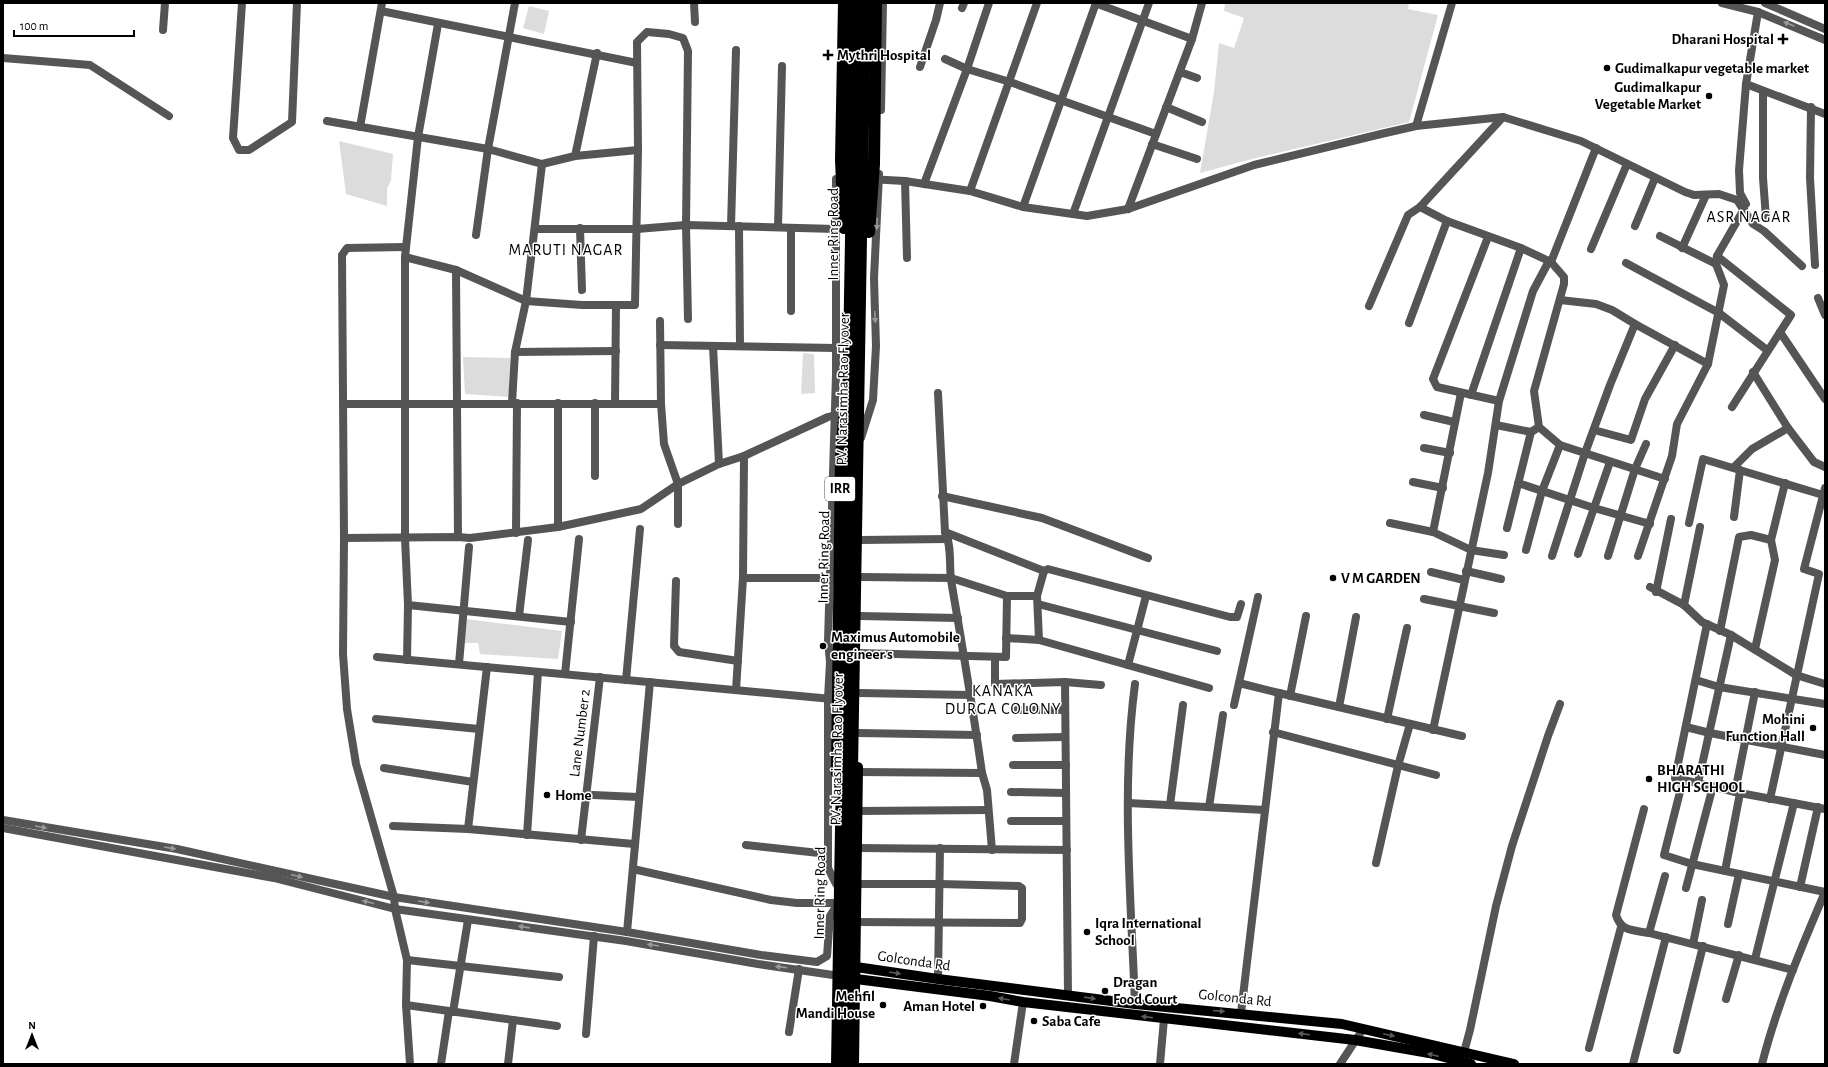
<svg xmlns="http://www.w3.org/2000/svg" width="1828" height="1067" font-family="'Alegreya Sans',sans-serif">
	<style>
		.green { fill: #dcdcdc }
		.lines { fill: none; stroke-linecap: round; stroke-linejoin: round }
		.minor { stroke: #555; stroke-width: 8 }
		.major { stroke: #000; stroke-width: 10 }
		.highway { stroke: #000; stroke-width: 12 }
		.oneway { fill: #999 }
		.oneway2 { fill: #595959 }
		.poi-dot { fill: #000; stroke: #fff; stroke-width: 1.5 }
		.labels { text-anchor: middle; dominant-baseline: central; stroke-width: 3; stroke-linejoin: round; paint-order: stroke }
		.shield { fill: #fff; stroke: #4c4c4c; stroke-width: 1 }
		.shield-label { font-size: 14px; font-weight: bold; fill: #000 }
		.poi-label { font-size: 15px; font-weight: bold; fill: #000; stroke: #fff; text-anchor: start }
		.street-label { font-size: 15px; fill: #000; stroke: #fff }
		.neighbourhood-label { font-size: 16px; letter-spacing: 1px; fill: #000; stroke: #fff }
	</style>
	<rect width="100%" height="100%" fill="#fff"/>
	<g class="green">
		<path d="M1225 3H1409L1408 9 1438 15 1409 122 1252 159 1200 173 1214 92 1219 43 1234 48 1244 18 1224 11Z"/>
		<path d="M529 6 549 11 544 34 523 28Z"/>
		<path d="M339 141 393 154 391 180 387 189V206L346 194Z"/>
		<path d="M803 353 814 354 815 393 801 394Z"/>
		<path d="M463 357 510 358 509 397 465 394Z"/>
		<path d="M466 619 562 631 558 659 480 654 478 643H463Z"/>
	</g>
	<g class="lines">
		<g class="minor">
			<path d="M242 3 233 138 239 150H249L292 122 297 3"/>
			<path d="M694 3 695 22"/>
			<path d="M1095 3 1192 39 1128 209"/>
			<path d="M1722 3 1758 12 1825 40"/>
			<path d="M1765 3 1825 29"/>
			<path d="M962 8 964 3"/>
			<path d="M381 11 637 63"/>
			<path d="M163 30 165 3"/>
			<path d="M1192 39 1202 3"/>
			<path d="M3 58 90 65 169 116"/>
			<path d="M945 59 967 69 1010 82 1156 134"/>
			<path d="M920 67 936 20 940 3"/>
			<path d="M1180 72 1197 78"/>
			<path d="M1746 84 1825 114"/>
			<path d="M1763 91V178L1766 218"/>
			<path d="M1166 107 1202 122"/>
			<path d="M1811 107 1810 178 1815 265"/>
			<path d="M881 110 883 3"/>
			<path d="M327 121 488 149 542 164 575 156 638 150"/>
			<path d="M1416 126 1452 3"/>
			<path d="M360 127 382 3"/>
			<path d="M1152 144 1197 159"/>
			<path d="M575 156 597 53"/>
			<path d="M868 179 905 181 970 191 1023 207 1087 216 1128 209 1254 165 1381 134 1416 126 1503 117"/>
			<path d="M905 181 907 258"/>
			<path d="M924 184 967 69 989 3"/>
			<path d="M970 191 1037 3"/>
			<path d="M1746 204 1740 193 1739 170 1746 84 1758 12"/>
			<path d="M1023 207 1096 3"/>
			<path d="M1420 207 1447 221 1521 248 1551 262 1564 277V284L1534 391 1539 427 1560 445 1665 479"/>
			<path d="M1073 214 1149 3"/>
			<path d="M731 226 736 50"/>
			<path d="M739 226 740 346"/>
			<path d="M1635 226 1655 178"/>
			<path d="M778 227 782 66"/>
			<path d="M580 228 582 290"/>
			<path d="M535 229H637L686 225 836 229"/>
			<path d="M476 235 488 149 515 3"/>
			<path d="M1660 236 1716 264"/>
			<path d="M405 247 347 248 342 255 344 538 343 654 347 709 356 764 394 897 395 909 407 960 406 1005 410 1064"/>
			<path d="M1682 248 1706 195"/>
			<path d="M1591 249 1627 164"/>
			<path d="M1717 256 1791 315 1732 407"/>
			<path d="M405 257 456 270 526 301 582 305H635L638 150 637 42 647 32 669 34 683 38 688 51 686 225 688 319"/>
			<path d="M1551 262 1596 148"/>
			<path d="M1626 263 1719 313 1767 350"/>
			<path d="M456 270 458 537"/>
			<path d="M1818 298 1825 315"/>
			<path d="M1560 300 1596 304 1612 310 1635 324 1708 364"/>
			<path d="M1369 306 1408 215 1420 207 1503 117 1581 141 1685 192 1694 195 1719 194 1737 200 1753 224 1764 231 1802 266"/>
			<path d="M791 311V228"/>
			<path d="M660 321 661 404 664 444 678 484V524"/>
			<path d="M1409 323 1447 221"/>
			<path d="M1780 332 1825 399"/>
			<path d="M660 345 836 348"/>
			<path d="M713 346 719 464"/>
			<path d="M515 352 616 351"/>
			<path d="M1753 372 1788 428 1814 462 1825 467"/>
			<path d="M938 393 945 532C952 546 949 565 951 580 962 644 973 708 982 773L987 790 992 850"/>
			<path d="M1471 395 1521 248"/>
			<path d="M1499 401 1533 291 1549 261"/>
			<path d="M512 403 515 352 526 301 542 164"/>
			<path d="M595 403V476"/>
			<path d="M615 403 616 305"/>
			<path d="M343 404H661"/>
			<path d="M1424 415 1454 422"/>
			<path d="M1496 425 1531 432"/>
			<path d="M1594 430 1631 440 1645 399 1675 345"/>
			<path d="M861 438 873 400 876 346 874 278 879 174"/>
			<path d="M1424 448 1450 453"/>
			<path d="M1734 467 1752 449 1788 428"/>
			<path d="M1413 482 1443 488"/>
			<path d="M1518 483 1594 508 1650 524"/>
			<path d="M942 496 1042 518 1148 558"/>
			<path d="M1734 517 1740 470"/>
			<path d="M1390 523 1433 532 1471 550 1504 555"/>
			<path d="M1689 523 1703 459 1823 495"/>
			<path d="M558 527V403"/>
			<path d="M1507 528 1531 432 1539 427"/>
			<path d="M945 532 1044 571 1048 569 1230 617H1237L1241 604"/>
			<path d="M1433 532 1461 393"/>
			<path d="M516 533 517 403"/>
			<path d="M344 538 458 537 470 538 558 527 641 509 678 484 719 464 744 456 828 417 843 413"/>
			<path d="M861 540 948 539"/>
			<path d="M1771 540 1785 483"/>
			<path d="M1526 550 1542 491 1560 445"/>
			<path d="M1578 554 1610 462"/>
			<path d="M1552 556 1585 453 1610 385 1635 324"/>
			<path d="M1608 556 1635 469 1646 444"/>
			<path d="M1638 556 1672 456 1677 424 1708 364 1724 285 1716 264 1717 256 1744 209"/>
			<path d="M1466 571 1501 579"/>
			<path d="M1431 572 1464 580"/>
			<path d="M860 577 951 578 1007 596H1037"/>
			<path d="M743 578H836"/>
			<path d="M676 581 674 646 679 652 738 661"/>
			<path d="M1650 587 1684 605 1702 622 1731 635 1796 675 1825 684"/>
			<path d="M1656 592 1671 519"/>
			<path d="M1424 599 1494 613"/>
			<path d="M1038 604 1217 651"/>
			<path d="M408 605 571 622"/>
			<path d="M1684 605 1700 527"/>
			<path d="M519 616 528 540"/>
			<path d="M860 616 958 618"/>
			<path d="M1707 624 1675 778 1740 793 1825 809"/>
			<path d="M1720 631 1739 537 1751 535 1771 540 1775 560 1755 649"/>
			<path d="M1006 638 1039 640 1209 688"/>
			<path d="M1039 640 1037 596 1044 571"/>
			<path d="M859 653 1006 657 1007 596"/>
			<path d="M377 657 832 699"/>
			<path d="M995 658V684L1065 682 1101 685"/>
			<path d="M407 660 408 605 405 538V257L418 137 438 24"/>
			<path d="M459 664 469 547"/>
			<path d="M1128 665 1146 596"/>
			<path d="M565 674 579 539"/>
			<path d="M626 680 640 529"/>
			<path d="M1696 680 1719 687 1825 704"/>
			<path d="M1065 682 1068 995"/>
			<path d="M1239 683 1279 693 1462 736"/>
			<path d="M1135 684C1121 789 1131 898 1135 1004"/>
			<path d="M736 690 743 578 744 456"/>
			<path d="M859 693 971 695"/>
			<path d="M1290 696 1306 616"/>
			<path d="M1234 705 1258 597"/>
			<path d="M1339 707 1356 617"/>
			<path d="M1017 710H1065"/>
			<path d="M376 719 479 729"/>
			<path d="M1387 719 1407 628"/>
			<path d="M1686 727 1710 733 1825 755"/>
			<path d="M1433 730 1488 473 1499 401 1437 387 1433 379 1488 237"/>
			<path d="M1273 732 1436 775"/>
			<path d="M858 733 977 735"/>
			<path d="M1016 738 1065 737"/>
			<path d="M1013 765H1066"/>
			<path d="M384 768 473 782"/>
			<path d="M858 772 982 773"/>
			<path d="M1683 780 1664 855 1692 864 1825 892C1801 948 1777 1005 1762 1064"/>
			<path d="M1698 783 1731 635"/>
			<path d="M1011 792 1066 793"/>
			<path d="M1735 792 1755 692"/>
			<path d="M593 795 638 797"/>
			<path d="M1770 799 1819 574 1804 569 1825 488"/>
			<path d="M1128 803 1265 810"/>
			<path d="M1170 805 1183 705"/>
			<path d="M1209 807 1223 715"/>
			<path d="M1644 809 1616 915C1621 932 1634 930 1649 933"/>
			<path d="M857 811 988 810"/>
			<path d="M3 820 177 849 394 897 627 932 761 955 817 962 827 956 830 916 835 908"/>
			<path d="M1011 821H1066"/>
			<path d="M393 826 468 829 634 844"/>
			<path d="M3 828 274 878 395 909 626 941 758 964 833 975"/>
			<path d="M468 829 487 667"/>
			<path d="M527 835 538 672"/>
			<path d="M581 840 600 677"/>
			<path d="M746 845 828 854"/>
			<path d="M857 848 1067 850"/>
			<path d="M1376 863 1398 766 1410 724"/>
			<path d="M633 869 771 900 797 903H835"/>
			<path d="M1725 871 1740 793"/>
			<path d="M1665 876 1649 933 1793 970"/>
			<path d="M836 884 828 868V698L830 662 828 641 836 374V179"/>
			<path d="M1800 887 1818 807"/>
			<path d="M1686 888 1713 786"/>
			<path d="M856 922 1020 923 1022 919V888L1019 886 940 884H857"/>
			<path d="M1728 924 1739 874"/>
			<path d="M627 932 650 682"/>
			<path d="M1693 944 1702 900"/>
			<path d="M1755 959 1794 803"/>
			<path d="M407 960 559 977"/>
			<path d="M938 979 940 848"/>
			<path d="M1726 999 1739 955"/>
			<path d="M406 1005 557 1026"/>
			<path d="M453 1012 468 920"/>
			<path d="M1241 1013 1279 693"/>
			<path d="M789 1032 799 969"/>
			<path d="M586 1034 594 936"/>
			<path d="M1589 1048 1621 927"/>
			<path d="M1677 1050 1703 946"/>
			<path d="M1464 1052 1470 1030 1496 906 1512 846 1548 736 1560 704"/>
			<path d="M441 1064 449 1011"/>
			<path d="M508 1064 513 1020"/>
			<path d="M1014 1064 1023 1002"/>
			<path d="M1160 1064 1164 1019"/>
			<path d="M1340 1064 1363 1029"/>
			<path d="M1633 1064 1666 937"/>
		</g>
		<g class="major">
			<path d="M836 773 840 457 843 419"/>
			<path d="M856 967 938 979 1135 1004 1342 1024 1514 1064"/>
			<path d="M856 979 990 996 1023 1002 1355 1040 1429 1053 1471 1064"/>
			<path d="M854 1064 858 767"/>
		</g>
		<g class="highway">
			<path d="M844 228 841 160 844 3"/>
			<path d="M869 232 874 164 876 3"/>
			<path d="M837 1064 855 3"/>
			<path d="M847 1064 865 3"/>
		</g>
	</g>
	<defs><path id="oneway-solid" d="M-6-.8H1V-3.2L6.5 0L1 3.2V.8H-6Z"/></defs>
	<g class="oneway">
		<use href="#oneway-solid" transform="translate(1789 24) rotate(-157)"/>
		<use href="#oneway-solid" transform="translate(877 224) rotate(93)"/>
		<use href="#oneway-solid" transform="translate(875 317) rotate(88)"/>
		<use href="#oneway-solid" transform="translate(41 827) rotate(10)"/>
		<use href="#oneway-solid" transform="translate(170 848) rotate(9)"/>
		<use href="#oneway-solid" transform="translate(297 876) rotate(13)"/>
		<use href="#oneway-solid" transform="translate(368 902) rotate(-166)"/>
		<use href="#oneway-solid" transform="translate(424 902) rotate(9)"/>
		<use href="#oneway-solid" transform="translate(524 927) rotate(-172)"/>
		<use href="#oneway-solid" transform="translate(653 945) rotate(-171)"/>
		<use href="#oneway-solid" transform="translate(781 967) rotate(-173)"/>
	</g>
	<g class="oneway2">
		<use href="#oneway-solid" transform="translate(895 973) rotate(9)"/>
		<use href="#oneway-solid" transform="translate(1090 998) rotate(8)"/>
		<use href="#oneway-solid" transform="translate(1004 999) rotate(-170)"/>
		<use href="#oneway-solid" transform="translate(1219 1011) rotate(5)"/>
		<use href="#oneway-solid" transform="translate(1147 1017) rotate(-173)"/>
		<use href="#oneway-solid" transform="translate(1304 1034) rotate(-173)"/>
		<use href="#oneway-solid" transform="translate(1389 1035) rotate(12)"/>
		<use href="#oneway-solid" transform="translate(1433 1055) rotate(-166)"/>
	</g>
	<g class="poi-dot">
		<path d="M1781 33h4v4h4v4h-4v4h-4v-4h-4v-4h4z"/>
		<path d="M826 49h4v4h4v4h-4v4h-4v-4h-4v-4h4z"/>
		<circle cx="1607" cy="68" r="4"/>
		<circle cx="1709" cy="96" r="4"/>
		<circle cx="1333" cy="578" r="4"/>
		<circle cx="823" cy="646" r="4"/>
		<circle cx="1813" cy="728" r="4"/>
		<circle cx="1649" cy="779" r="4"/>
		<circle cx="547" cy="795" r="4"/>
		<circle cx="1087" cy="932" r="4"/>
		<circle cx="1105" cy="991" r="4"/>
		<circle cx="883" cy="1005" r="4"/>
		<circle cx="983" cy="1006" r="4"/>
		<circle cx="1034" cy="1021" r="4"/>
	</g>
	<g class="labels">
		<rect class="shield" x="825" y="477" width="30" height="24" rx="3"/>
		<g class="shield-label">
			<text x="840" y="489">IRR</text>
		</g>
		<g class="poi-label">
			<text x="1774" y="39" text-anchor="end">Dharani Hospital</text>
			<text x="837" y="55">Mythri Hospital</text>
			<text x="1615" y="68">Gudimalkapur vegetable market</text>
			<text x="1701" y="87" text-anchor="end">Gudimalkapur<tspan x="1701" dy="17">Vegetable Market</tspan></text>
			<text x="1341" y="578">V M GARDEN</text>
			<text x="831" y="637">Maximus Automobile<tspan x="831" dy="17">engineer s</tspan></text>
			<text x="1805" y="719" text-anchor="end">Mohini<tspan x="1805" dy="17">Function Hall</tspan></text>
			<text x="1657" y="770">BHARATHI<tspan x="1657" dy="17">HIGH SCHOOL</tspan></text>
			<text x="555" y="795">Home</text>
			<text x="1095" y="923">Iqra International<tspan x="1095" dy="17">School</tspan></text>
			<text x="1113" y="982">Dragan<tspan x="1113" dy="17">Food Court</tspan></text>
			<text x="875" y="996" text-anchor="end">Mehfil<tspan x="875" dy="17">Mandi House</tspan></text>
			<text x="975" y="1006" text-anchor="end">Aman Hotel</text>
			<text x="1042" y="1021">Saba Cafe</text>
		</g>
		<g class="street-label">
			<text transform="translate(833 234) rotate(-90)">Inner Ring Road</text>
			<text transform="translate(843 389) rotate(-89)">P.V. Narasimha Rao Flyover</text>
			<text transform="translate(824 557) rotate(-89)">Inner Ring Road</text>
			<text transform="translate(580 733) rotate(-83)">Lane Number 2</text>
			<text transform="translate(837 749) rotate(-89)">P.V. Narasimha Rao Flyover</text>
			<text transform="translate(820 893) rotate(-89)">Inner Ring Road</text>
			<text transform="translate(914 961) rotate(8)">Golconda Rd</text>
			<text transform="translate(1235 998) rotate(6)">Golconda Rd</text>
		</g>
		<g class="neighbourhood-label">
			<text x="1749" y="217">ASR NAGAR</text>
			<text x="566" y="250">MARUTI NAGAR</text>
			<text x="1003" y="691">KANAKA<tspan x="1003" dy="18">DURGA COLONY</tspan></text>
		</g>
	</g>
	<rect width="1828" height="1067" fill="none" stroke="#000000" stroke-width="8"/>
	<g transform="translate(32 1035)" stroke="#ffffff" stroke-width="3" paint-order="stroke">
	<path d="M0-3L7 15L0 10L-7 15Z" fill="#000000"/>
	<text y="-6" font-size="11" font-weight="bold" text-anchor="middle" fill="#000000">N</text>
	</g>
	<path d="M14 30v6h120v-6" fill="none" stroke="#000000" stroke-width="2"/>
	<text x="20" y="30" font-size="12" fill="#000000" stroke="#ffffff" stroke-width="3" paint-order="stroke">100 m</text>
</svg>
